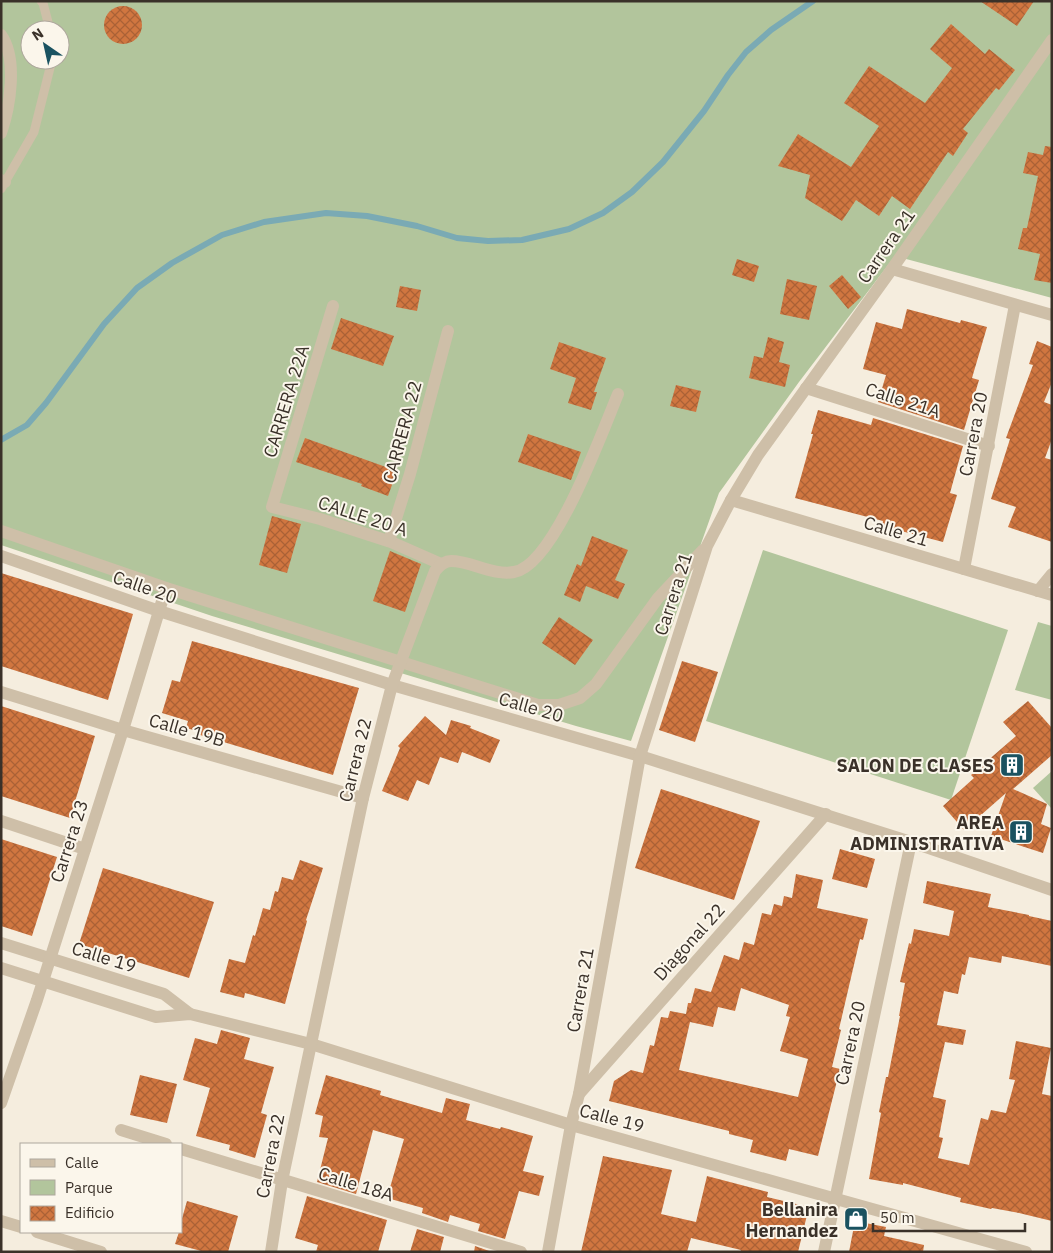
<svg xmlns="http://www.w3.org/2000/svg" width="1053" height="1253" font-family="'IBM Plex Sans',sans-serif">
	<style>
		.green { fill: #b2c59c; fill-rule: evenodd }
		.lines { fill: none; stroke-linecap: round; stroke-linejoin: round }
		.stream { stroke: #7aaab4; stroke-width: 6 }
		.building { fill: url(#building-cross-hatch); fill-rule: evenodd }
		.lane { stroke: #cebfa8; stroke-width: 9 }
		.street { stroke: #cebfa8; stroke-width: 12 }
		.labels { text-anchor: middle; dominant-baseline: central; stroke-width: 4; stroke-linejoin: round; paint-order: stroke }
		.street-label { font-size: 18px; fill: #3a3129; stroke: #fbf6eb }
		.poi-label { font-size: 18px; font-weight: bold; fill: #3a3129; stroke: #fbf6eb; text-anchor: end }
	</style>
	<defs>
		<pattern id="building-cross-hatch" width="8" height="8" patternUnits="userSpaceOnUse" patternTransform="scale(1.25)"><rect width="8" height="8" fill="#d07640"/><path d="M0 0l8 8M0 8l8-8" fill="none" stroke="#aa6136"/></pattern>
	</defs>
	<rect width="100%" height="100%" fill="#f5edde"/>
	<g class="green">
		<path d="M1 1H1052V298L895 256 799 382 719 493 631 741 576 726 212 616 1 545ZM30 30H60V60H30Z"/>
		<path d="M763 550 1008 630 951 800 706 721Z"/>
		<path d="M1038 622 1052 626V700L1015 690Z"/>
		<path d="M1052 771V809L1033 788Z"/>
	</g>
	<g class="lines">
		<path class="stream" d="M1 440 27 425 46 403 104 324 137 288 172 263 222 235 264 222 326 213 367 216 417 226 457 238 488 241 522 240 569 229 603 213 632 192 663 162 704 111 728 75 746 52 771 30 813 1"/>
	</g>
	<g class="building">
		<path d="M980 1H1034L1017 26Z"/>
		<circle cx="123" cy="25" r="19"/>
		<path d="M951 24 985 54 989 49 1015 70 999 90 996 88 963 129 968 133 953 156 948 152 910 209 892 196 879 216 856 200 842 221 805 198 810 175 778 166 798 134 851 167 879 126 844 103 869 66 925 103 952 68 930 49Z"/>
		<path d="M1045 146 1052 147V283L1034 280 1040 254 1018 249 1023 228H1027L1038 176 1023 173 1028 152 1043 155Z"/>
		<path d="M737 259 759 266 754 282 732 275Z"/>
		<path d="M842 275 861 297 848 309 829 286Z"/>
		<path d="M787 279 817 286 809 320 780 314Z"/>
		<path d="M400 286 421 290 417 311 396 307Z"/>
		<path d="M907 309 960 323 961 320 987 327 972 378 979 380 964 430 878 402 886 375 863 369 876 322 902 329Z"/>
		<path d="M341 318 394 336 383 366 331 349Z"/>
		<path d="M768 337 784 342 779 362 790 365 785 387 749 378 754 356 763 358Z"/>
		<path d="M1037 341 1052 347V382L1044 402 1052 405V439L1045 458 1052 460V542L1008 527 1016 507 991 499 1010 439 1006 438 1033 365 1029 364Z"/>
		<path d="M559 342 606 358 594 392H597L591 410 568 403 576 378 550 369Z"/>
		<path d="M676 385 701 391 696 412 670 406Z"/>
		<path d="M818 410 871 425 873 418 963 446 950 493 957 495 943 542 882 526 883 521 795 498 813 434H811Z"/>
		<path d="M528 434 581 452 571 480 518 462Z"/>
		<path d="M305 438 397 471 388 496 361 486 362 484 296 462Z"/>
		<path d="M272 516 301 524 287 573 259 565Z"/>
		<path d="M592 536 628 550 615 580 625 584 618 599 586 586 580 602 564 595 577 564 581 566Z"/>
		<path d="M390 551 421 564 405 612 373 601Z"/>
		<path d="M1 573 133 614 108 700 1 666Z"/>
		<path d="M559 617 593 640 575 665 542 643Z"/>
		<path d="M192 641 359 688 333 775 200 735 201 732 186 728 188 721 162 713 172 680 180 682Z"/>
		<path d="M682 661 718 672 695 742 659 730Z"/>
		<path d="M1028 701 1052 728V755L1013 789 1047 804 1041 824 1051 828 1043 853 991 836 1006 793 964 830 943 806 974 778 971 775 1016 736 1003 722Z"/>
		<path d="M1 706 95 736 70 818 1 796Z"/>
		<path d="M425 716 446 735 451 720 471 726 470 728 500 740 490 763 462 752 458 763 440 757 429 785 417 780 408 801 382 791 400 748 398 746Z"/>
		<path d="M661 789 760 821 734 900 635 868Z"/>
		<path d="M1 839 57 857 32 936 1 926Z"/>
		<path d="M840 849 875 859 867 888 832 879Z"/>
		<path d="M300 860 323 868 306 920 307 921 285 1004 245 993 244 998 220 992 229 959 245 963 253 935 255 936 263 908 270 910 275 891 278 892 282 877 293 880Z"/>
		<path d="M103 868 214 902 189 978 79 944Z"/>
		<path d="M796 874 823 880 817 908 868 919 863 940 860 939 839 1029 841 1030 832 1067 840 1069 818 1156 789 1149 786 1161 750 1152 753 1140 729 1134V1131L609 1101 614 1081 631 1070 643 1073 650 1045 654 1046 661 1017 668 1018 670 1011 686 1014 688 1003H691L695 988 711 992 724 955 739 960 744 942 754 945 762 913 771 915 774 904 782 906 784 896 792 898ZM741 988 789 1005 786 1016 790 1017 780 1051 808 1059 798 1097 679 1070 690 1022 713 1027 718 1007 735 1011Z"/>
		<path d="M927 881 991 894 988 907 1029 915V916L1052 921V966L1002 956 1001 963 969 957 965 975 962 974 958 994 944 991 937 1025 966 1030 963 1045 945 1042 933 1097 946 1100 939 1137 943 1138 938 1158 969 1165 981 1118 988 1120 991 1110 1006 1113 1015 1080 1009 1079 1016 1041 1051 1048 1042 1094 1052 1096V1221L1019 1213 992 1208 991 1209 960 1202 961 1198 903 1183V1185L869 1179 881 1113 879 1112 886 1077H888L900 1016H899L905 983 900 982 909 943 911 944 914 929 949 936 954 911 923 903Z"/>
		<path d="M221 1030 250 1038 244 1059 274 1067 261 1113 267 1115 255 1158 229 1150 230 1145 196 1136 210 1088 183 1080 195 1038 217 1044Z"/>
		<path d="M140 1075 177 1084 167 1123 130 1115Z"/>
		<path d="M326 1075 381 1091 380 1095 442 1113 446 1098 470 1104 466 1120 500 1129 501 1127 533 1136 523 1171 544 1176 539 1196 519 1191 505 1239 478 1231 480 1224 450 1215 448 1222 422 1213 423 1208 387 1198 404 1139 373 1130 356 1194 317 1182 328 1138 319 1137 323 1116 315 1114Z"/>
		<path d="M603 1156 672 1170 661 1214 696 1222 707 1176 768 1192 767 1197 809 1207 798 1252H740L741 1250 691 1238 687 1252H581Z"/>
		<path d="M307 1196 387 1220 378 1252H316L318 1245 295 1238Z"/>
		<path d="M187 1201 238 1216 228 1252H205L175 1244 179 1232H181V1222Z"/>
		<path d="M855 1221 886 1227 884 1236 924 1245 923 1252H849Z"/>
		<path d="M417 1229 444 1237 440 1252H410Z"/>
		<path d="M475 1246 492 1252H474Z"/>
	</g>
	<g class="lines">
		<g class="lane">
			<path d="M41 1 43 3 50 30"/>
			<path d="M1 189 34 132 52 60"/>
		</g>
		<g class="street">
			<path d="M1 35C18 59 10 107 1 133"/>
			<path d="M1 180 5 182"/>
			<path d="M892 269 1052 315"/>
			<path d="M333 306 272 507 320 519 391 542 441 564"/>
			<path d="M806 388 989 446"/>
			<path d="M731 500 1052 595"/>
			<path d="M1 531 166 588 538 705H559L580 698 596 684 658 598 703 550"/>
			<path d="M389 541 410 474 448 331"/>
			<path d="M1 556 159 611 392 685 640 756 911 842 1052 890"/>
			<path d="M964 569 1015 305"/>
			<path d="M1038 591 1052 574"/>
			<path d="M1 692 123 730 363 798"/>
			<path d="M1 821 85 849"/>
			<path d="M1 943 164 994 190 1014"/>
			<path d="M1 968 156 1017 190 1014 311 1044 571 1125 1026 1252"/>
			<path d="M579 1094 826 814"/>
			<path d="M1 1103 37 1000 123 730 166 588"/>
			<path d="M121 1130 166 1144"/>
			<path d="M181 1149 521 1252"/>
			<path d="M1 1221 21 1227"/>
			<path d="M37 1232 101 1252"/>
			<path d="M271 1252 282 1181 363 798 392 685 435 571C439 566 444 561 451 561 471 561 493 576 514 572 554 566 602 432 618 394"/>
			<path d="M548 1252 571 1125 579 1094 640 756 707 546 731 500 758 455 892 269 1052 40"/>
			<path d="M824 1252 911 842"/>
		</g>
	</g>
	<defs>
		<symbol id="building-square" viewBox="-11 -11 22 22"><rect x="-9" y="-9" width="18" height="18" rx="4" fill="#1a5260" stroke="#fbf6eb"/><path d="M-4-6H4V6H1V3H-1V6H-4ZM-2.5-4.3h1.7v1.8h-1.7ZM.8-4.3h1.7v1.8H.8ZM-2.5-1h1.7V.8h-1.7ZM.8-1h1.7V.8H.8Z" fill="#fff"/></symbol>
		<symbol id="shop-square" viewBox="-11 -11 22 22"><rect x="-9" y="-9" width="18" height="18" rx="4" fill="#1a5260" stroke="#fbf6eb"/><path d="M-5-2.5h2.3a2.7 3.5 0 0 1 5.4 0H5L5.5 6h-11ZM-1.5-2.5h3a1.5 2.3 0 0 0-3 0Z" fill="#fff"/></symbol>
	</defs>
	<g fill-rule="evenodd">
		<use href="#building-square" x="998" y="751" width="28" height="28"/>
		<use href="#building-square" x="1007" y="818" width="28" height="28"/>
		<use href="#shop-square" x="842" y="1205" width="28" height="28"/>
	</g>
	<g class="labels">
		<g class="street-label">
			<text transform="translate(886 246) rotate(-55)">Carrera 21</text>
			<text transform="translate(903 400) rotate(18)">Calle 21A</text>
			<text transform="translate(286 401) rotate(-73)">CARRERA 22A</text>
			<text transform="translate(402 432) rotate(-75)">CARRERA 22</text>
			<text transform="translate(973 434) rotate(-79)">Carrera 20</text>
			<text transform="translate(363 516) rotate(18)">CALLE 20 A</text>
			<text transform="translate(896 531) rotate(16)">Calle 21</text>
			<text transform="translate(145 587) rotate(19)">Calle 20</text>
			<text transform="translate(673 594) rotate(-72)">Carrera 21</text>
			<text transform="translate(531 707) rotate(16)">Calle 20</text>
			<text transform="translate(187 730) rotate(16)">Calle 19B</text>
			<text transform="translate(355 760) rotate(-76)">Carrera 22</text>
			<text transform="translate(69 841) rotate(-72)">Carrera 23</text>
			<text transform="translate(689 942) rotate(-48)">Diagonal 22</text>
			<text transform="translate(104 957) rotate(17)">Calle 19</text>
			<text transform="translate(580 990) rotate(-80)">Carrera 21</text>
			<text transform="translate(850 1043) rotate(-78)">Carrera 20</text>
			<text transform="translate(612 1118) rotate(15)">Calle 19</text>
			<text transform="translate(270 1156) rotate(-79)">Carrera 22</text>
			<text transform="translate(356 1184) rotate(17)">Calle 18A</text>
		</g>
		<g class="poi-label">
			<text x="994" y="765">SALON DE CLASES</text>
			<text x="1004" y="822">AREA<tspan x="1004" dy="21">ADMINISTRATIVA</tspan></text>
			<text x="838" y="1209">Bellanira<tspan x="838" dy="21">Hernandez</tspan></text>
		</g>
	</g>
	<rect width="1053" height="1253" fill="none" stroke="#3a3129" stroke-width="5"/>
	<rect x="20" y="1143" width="162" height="90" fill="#fbf6eb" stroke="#aea79d"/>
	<rect x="30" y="1159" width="25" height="8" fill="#cebfa8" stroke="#aea79d"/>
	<text x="65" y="1168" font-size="15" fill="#3a3129">Calle</text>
	<rect x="30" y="1180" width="25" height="15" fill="#b2c59c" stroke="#aea79d"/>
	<text x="65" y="1193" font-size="15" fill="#3a3129">Parque</text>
	<rect x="30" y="1206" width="25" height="15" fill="url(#building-cross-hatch)" stroke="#aea79d"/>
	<text x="65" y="1218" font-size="15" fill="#3a3129">Edificio</text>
	<g transform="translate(45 45) rotate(326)"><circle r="24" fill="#fbf6eb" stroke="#aea79d"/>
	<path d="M0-4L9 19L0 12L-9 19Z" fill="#1a5260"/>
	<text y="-8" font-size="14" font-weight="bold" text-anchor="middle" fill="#3a3129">N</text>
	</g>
	<path d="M873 1223v8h152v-8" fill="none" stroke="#3a3129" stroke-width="2.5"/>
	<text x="880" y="1223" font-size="15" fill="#3a3129" stroke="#fbf6eb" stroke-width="4" paint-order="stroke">50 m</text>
</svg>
